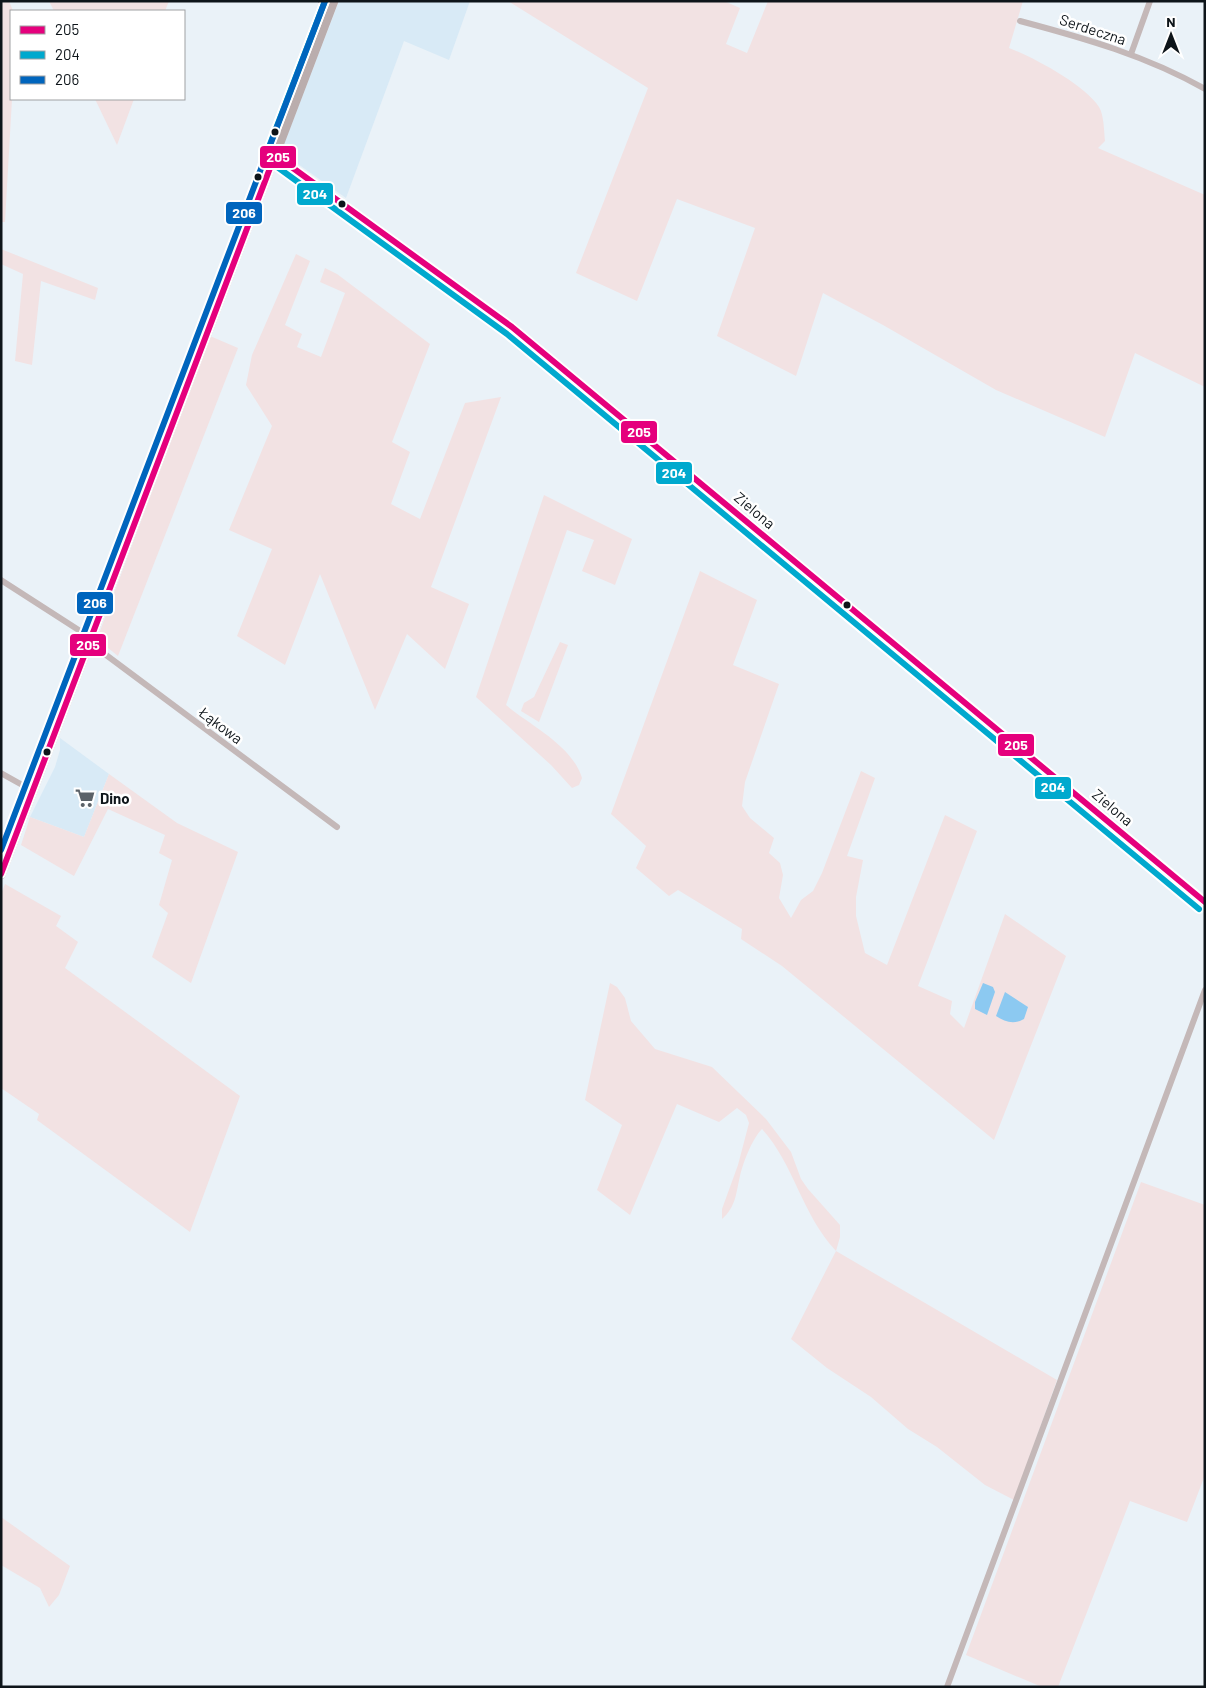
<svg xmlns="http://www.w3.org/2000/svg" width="1206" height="1688" font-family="Barlow,sans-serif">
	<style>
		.built { fill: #d8eaf6 }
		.green { fill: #f2e2e3 }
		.water { fill: #8cc9f1 }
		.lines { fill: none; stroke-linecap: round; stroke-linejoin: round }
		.street { stroke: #c4b8b8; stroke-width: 6 }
		.secondary { stroke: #baadad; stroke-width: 9 }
		.bus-1-casing { stroke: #fff; stroke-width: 10 }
		.bus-2-casing { stroke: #fff; stroke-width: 10 }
		.bus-3-casing { stroke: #fff; stroke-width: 10 }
		.bus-1 { stroke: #e5007d; stroke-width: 6 }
		.bus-2 { stroke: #00a9ce; stroke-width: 6 }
		.bus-3 { stroke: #0065bd; stroke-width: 6 }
		.bus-dot { fill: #0e151a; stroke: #fff; stroke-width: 2 }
		.labels { text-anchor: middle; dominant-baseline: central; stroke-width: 5; stroke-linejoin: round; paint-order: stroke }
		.street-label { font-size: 15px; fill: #0e151a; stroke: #fff }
		.poi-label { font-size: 15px; font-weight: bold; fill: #0e151a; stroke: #fff; text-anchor: start }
		.line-badge { stroke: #fff; stroke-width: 2 }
		.badge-label { font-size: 14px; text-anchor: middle; font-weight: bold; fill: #fff }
	</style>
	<rect width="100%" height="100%" fill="#eaf2f8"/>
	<g class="built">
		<path d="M339 1H470L449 60 404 41 346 198 281 152Z"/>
		<path d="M60 738 109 774 84 837 30 817 55 767 60 750Z"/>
	</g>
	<g class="green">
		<path d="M2 1H9L13 11H11L12 99 5 222H1Z"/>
		<path d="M49 1H169L165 11H54Z"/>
		<path d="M508 1H724L740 8 726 44 747 53 768 1H1023L1009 48C1033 57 1085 85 1099 107 1104 115 1104 131 1105 141L1098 148 1205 195V387L1135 353 1105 437 996 390 883 325 823 293 796 376 717 336 755 228 677 199 637 301 576 273 648 88Z"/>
		<path d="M95 99H134L117 145Z"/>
		<path d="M1 249 98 288 95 300 41 281 32 365 15 361 23 274 1 264Z"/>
		<path d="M296 254 310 261 285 325 302 334 297 347 321 357 345 293 320 282 325 268 337 274 430 344 392 442 410 452 391 504 420 519 465 403 501 397 431 587 469 604 445 669 407 634 375 710 320 574 285 665 237 636 272 549 229 530 272 426 246 385 252 355Z"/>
		<path d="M210 336 238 348 118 656 97 639Z"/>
		<path d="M544 495 632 539 615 585 582 571 594 540 567 530 506 705C531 726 572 745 582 778L579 785 572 788 551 765 476 697Z"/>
		<path d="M700 571 757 600 733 665 779 684 745 782 742 806 750 818 774 838 769 853 780 863 783 875 779 898 791 918 801 900 813 891 822 873 861 771 875 778 847 856 863 860 856 897V916L865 953 887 965 945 815 977 831 918 986 952 1001 950 1014 964 1028 1005 914 1066 956 994 1140 782 966 741 939 742 929 678 890 669 896 636 868 646 846 611 814Z"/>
		<path d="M560 642 568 645 539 722 521 711 524 703 534 697Z"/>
		<path d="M109 774 177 823 238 852 191 983 152 957 168 913 159 905 172 860 159 853 165 835 108 809 74 876 21 845 30 817 84 837Z"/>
		<path d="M5 884 61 916 56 926 78 942 65 968 240 1096 190 1232 37 1120 39 1114 1 1088V894Z"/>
		<path d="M610 983 617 987 625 998 631 1021 655 1049 712 1067 766 1119 791 1152 801 1179 808 1189 840 1225V1237L836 1251 1057 1380 1014 1500 985 1485 937 1447 908 1429 871 1397 827 1368 791 1339 836 1251C802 1215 794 1164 762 1129 752 1139 743 1163 740 1176 736 1193 736 1207 722 1219V1209L738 1165 749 1123 746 1115 737 1108 719 1122 677 1104 630 1215 597 1190 622 1125 585 1100Z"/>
		<path d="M1141 1182 1205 1205V1475L1187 1522 1130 1501 1058 1687H1042L966 1655Z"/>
		<path d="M1 1517 70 1566 59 1595 49 1607 40 1588 1 1565Z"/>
	</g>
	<g class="water">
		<path d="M983 983 993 987 995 992 987 1015 975 1009V1002Z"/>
		<path d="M1005 992 1028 1007 1024 1019C1014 1025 1005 1022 996 1016Z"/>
	</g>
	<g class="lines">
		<g class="street">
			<path d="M321 1 332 7"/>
			<path d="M1020 21C1084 38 1147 56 1205 89"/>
			<path d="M1131 54 1150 1"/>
			<path d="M1 580 91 638"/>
			<path d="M90 643 337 827"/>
			<path d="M1 773 33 791"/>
			<path d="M947 1687 1205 990"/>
		</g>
		<g class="secondary">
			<path d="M275 155 512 327 1205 902"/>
			<path d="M1 875 334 1"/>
		</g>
		<defs>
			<path id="bus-1" d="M1 874 275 155 512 327 1205 902"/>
			<path id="bus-2" d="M325 1 267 152 269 161 507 334 1199 909"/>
			<path id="bus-3" d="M1 850 325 1"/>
		</defs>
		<use href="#bus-1" class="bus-1-casing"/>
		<use href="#bus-2" class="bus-2-casing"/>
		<use href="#bus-3" class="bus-3-casing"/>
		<use href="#bus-1" class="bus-1"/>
		<use href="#bus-2" class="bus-2"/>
		<use href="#bus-3" class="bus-3"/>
	</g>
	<defs>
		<symbol id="supermarket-bare" viewBox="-9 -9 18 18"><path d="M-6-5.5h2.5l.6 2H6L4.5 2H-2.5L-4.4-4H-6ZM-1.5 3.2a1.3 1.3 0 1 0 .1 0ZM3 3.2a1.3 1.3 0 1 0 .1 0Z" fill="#5b6268" stroke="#fff" stroke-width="2.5" paint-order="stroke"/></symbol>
	</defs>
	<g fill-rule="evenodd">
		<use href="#supermarket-bare" x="71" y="784" width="28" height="28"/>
	</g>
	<g class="bus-dot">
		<circle cx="275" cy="132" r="4.5"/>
		<circle cx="258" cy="177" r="4.5"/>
		<circle cx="342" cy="204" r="4.5"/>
		<circle cx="847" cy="605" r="4.5"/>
		<circle cx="47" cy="752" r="4.5"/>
	</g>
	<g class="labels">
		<g class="street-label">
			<text transform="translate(1093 29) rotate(18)">Serdeczna</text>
			<text transform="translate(755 510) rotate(40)">Zielona</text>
			<text transform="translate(221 725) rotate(37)">Łąkowa</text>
			<text transform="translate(1113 807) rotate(40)">Zielona</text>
		</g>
		<g class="poi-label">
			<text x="100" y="798">Dino</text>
		</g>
	</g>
	<g class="line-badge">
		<rect x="259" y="145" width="38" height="24" rx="5" fill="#e5007d"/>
		<rect x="296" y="182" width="38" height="24" rx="5" fill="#00a9ce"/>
		<rect x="225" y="201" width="38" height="24" rx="5" fill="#0065bd"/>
		<rect x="620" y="420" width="38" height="24" rx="5" fill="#e5007d"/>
		<rect x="655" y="461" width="38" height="24" rx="5" fill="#00a9ce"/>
		<rect x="76" y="591" width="38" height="24" rx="5" fill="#0065bd"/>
		<rect x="69" y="633" width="38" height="24" rx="5" fill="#e5007d"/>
		<rect x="997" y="733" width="38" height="24" rx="5" fill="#e5007d"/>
		<rect x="1034" y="776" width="38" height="24" rx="5" fill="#00a9ce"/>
	</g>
	<g class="badge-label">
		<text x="278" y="162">205</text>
		<text x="315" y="199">204</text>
		<text x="244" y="218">206</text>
		<text x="639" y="437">205</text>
		<text x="674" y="478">204</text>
		<text x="95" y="608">206</text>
		<text x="88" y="650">205</text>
		<text x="1016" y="750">205</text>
		<text x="1053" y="792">204</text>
	</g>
	<rect width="1206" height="1688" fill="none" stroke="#0e151a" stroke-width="5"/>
	<rect x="10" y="10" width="175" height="90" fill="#ffffff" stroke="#9fa1a3"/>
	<rect x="20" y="26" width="25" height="8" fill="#e5007d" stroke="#9fa1a3"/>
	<text x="55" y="35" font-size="15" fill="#0e151a">205</text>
	<rect x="20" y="51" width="25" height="8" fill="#00a9ce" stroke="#9fa1a3"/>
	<text x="55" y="60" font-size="15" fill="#0e151a">204</text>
	<rect x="20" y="76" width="25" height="8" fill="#0065bd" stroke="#9fa1a3"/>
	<text x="55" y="85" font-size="15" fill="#0e151a">206</text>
	<g transform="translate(1171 35)" stroke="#ffffff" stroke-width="4" paint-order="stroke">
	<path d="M0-4L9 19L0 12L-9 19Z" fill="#0e151a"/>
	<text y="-8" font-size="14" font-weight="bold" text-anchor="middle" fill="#0e151a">N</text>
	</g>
</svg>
